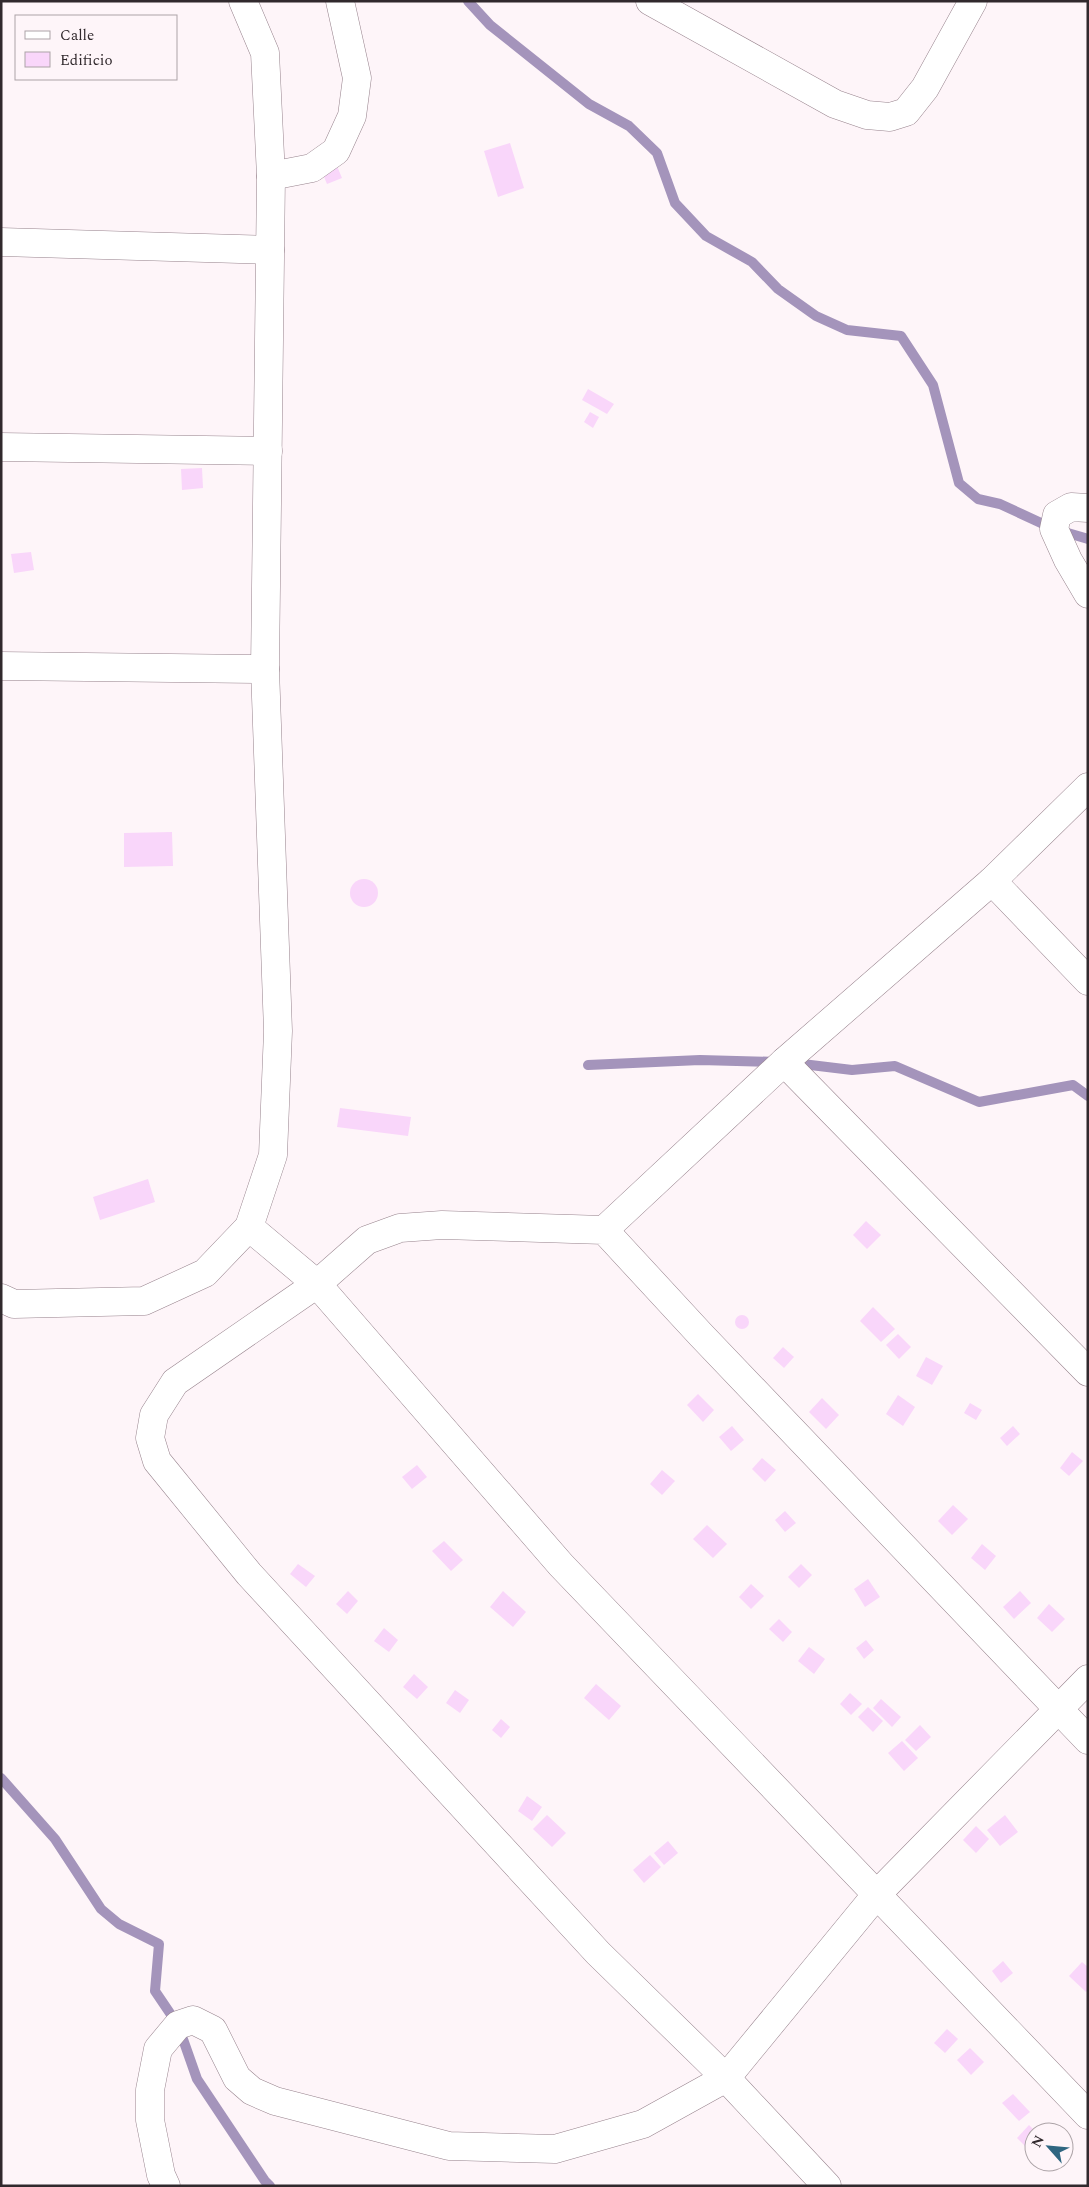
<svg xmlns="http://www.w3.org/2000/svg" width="1089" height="2187" font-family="Spectral,serif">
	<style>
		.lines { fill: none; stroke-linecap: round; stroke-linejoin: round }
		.stream { stroke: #a494bb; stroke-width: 10 }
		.building { fill: #f9d6fa }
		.minor-casing { stroke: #97838d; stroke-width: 29 }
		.secondary-casing { stroke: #97838d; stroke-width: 29 }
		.minor { stroke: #fff; stroke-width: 28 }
		.secondary { stroke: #fff; stroke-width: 28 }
	</style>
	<rect width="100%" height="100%" fill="#fef5f9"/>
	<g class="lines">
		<g class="stream">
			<path d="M468 1 490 25 589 104 629 126 657 153 675 203 706 236 752 262 778 289 816 316 847 330 901 336 933 385 959 483 978 499 1000 504 1054 529 1088 539"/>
			<path d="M794 1063 852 1070 895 1066 979 1102 1073 1085 1088 1096"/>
			<path d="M588 1065 700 1060 777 1062"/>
			<path d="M1 1778 55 1839 101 1909 119 1924 159 1944 155 1991 178 2025 197 2079 265 2181 270 2186"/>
		</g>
	</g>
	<g class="building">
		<path d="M510 143 524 188 498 197 484 151Z"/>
		<path d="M337 166 342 178 327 184 322 172Z"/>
		<path d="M588 389 614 404 607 414 582 400Z"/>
		<path d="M590 412 599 417 593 428 584 422Z"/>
		<path d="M202 468 203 488 182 490 181 469Z"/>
		<path d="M31 552 34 570 14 573 11 554Z"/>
		<path d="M172 832 173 866 124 867V833Z"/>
		<circle cx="364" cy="893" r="14"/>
		<path d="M340 1108 411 1117 408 1136 337 1127Z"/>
		<path d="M148 1179 155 1202 100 1220 93 1197Z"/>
		<path d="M866 1221 881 1235 867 1249 853 1235Z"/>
		<path d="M873 1307 895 1329 881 1342 860 1321Z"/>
		<circle cx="742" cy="1322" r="7"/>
		<path d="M898 1334 911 1347 899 1359 886 1345Z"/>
		<path d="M783 1347 794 1357 784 1368 773 1358Z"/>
		<path d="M926 1357 943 1366 932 1385 916 1376Z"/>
		<path d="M698 1394 714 1410 703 1422 687 1405Z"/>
		<path d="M898 1395 915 1407 903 1426 886 1414Z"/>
		<path d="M822 1398 839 1415 826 1429 809 1412Z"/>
		<path d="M970 1403 982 1410 976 1420 964 1413Z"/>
		<path d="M732 1426 744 1440 731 1451 719 1437Z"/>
		<path d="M1013 1426 1020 1434 1007 1446 1000 1438Z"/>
		<path d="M1072 1452 1083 1461 1069 1476 1060 1468Z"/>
		<path d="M762 1458 776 1470 765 1482 752 1469Z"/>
		<path d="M417 1465 427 1477 412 1489 402 1477Z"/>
		<path d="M662 1470 675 1481 662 1495 650 1484Z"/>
		<path d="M953 1505 968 1519 952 1535 938 1521Z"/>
		<path d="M785 1511 796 1523 785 1532 775 1520Z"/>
		<path d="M707 1525 727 1544 713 1558 693 1539Z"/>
		<path d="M444 1541 463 1560 451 1571 432 1551Z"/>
		<path d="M982 1544 996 1556 985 1570 971 1558Z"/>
		<path d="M298 1564 315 1576 306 1587 290 1574Z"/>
		<path d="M801 1564 812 1575 799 1588 788 1577Z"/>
		<path d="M868 1579 880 1597 865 1607 854 1589Z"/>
		<path d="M751 1584 764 1596 751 1609 739 1597Z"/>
		<path d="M348 1591 358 1601 347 1614 336 1604Z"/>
		<path d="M503 1591 526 1612 513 1627 490 1607Z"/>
		<path d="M1020 1591 1031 1603 1014 1619 1003 1607Z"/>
		<path d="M1049 1604 1065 1619 1052 1632 1037 1618Z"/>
		<path d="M779 1619 792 1632 783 1642 769 1629Z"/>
		<path d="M384 1628 398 1640 389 1652 374 1641Z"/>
		<path d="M866 1640 874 1650 864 1659 856 1648Z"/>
		<path d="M809 1647 825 1659 814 1674 798 1661Z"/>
		<path d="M414 1674 428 1687 417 1699 403 1687Z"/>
		<path d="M596 1684 621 1706 609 1720 584 1698Z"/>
		<path d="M455 1690 469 1700 460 1713 446 1703Z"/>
		<path d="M850 1693 862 1704 851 1715 840 1704Z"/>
		<path d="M881 1699 901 1717 892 1727 873 1708Z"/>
		<path d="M868 1707 883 1721 873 1732 858 1717Z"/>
		<path d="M501 1719 510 1727 501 1738 492 1730Z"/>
		<path d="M920 1725 931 1737 916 1751 905 1740Z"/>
		<path d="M902 1741 918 1758 904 1771 888 1753Z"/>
		<path d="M527 1796 542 1807 532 1821 518 1811Z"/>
		<path d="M547 1815 566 1833 552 1847 533 1829Z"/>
		<path d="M1005 1815 1018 1832 1000 1846 987 1830Z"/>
		<path d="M976 1826 989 1839 976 1853 963 1840Z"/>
		<path d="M668 1841 678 1853 664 1865 654 1853Z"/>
		<path d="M650 1855 661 1867 644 1883 633 1870Z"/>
		<path d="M1003 1961 1013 1973 1001 1983 992 1971Z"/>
		<path d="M1082 1962 1088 1967V1990L1086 1992 1069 1976Z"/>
		<path d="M947 2029 958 2039 945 2053 934 2043Z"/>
		<path d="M970 2048 984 2062 971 2075 957 2060Z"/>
		<path d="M1013 2094 1030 2112 1019 2121 1002 2103Z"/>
		<path d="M1029 2125 1036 2132 1032 2153 1017 2138Z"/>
	</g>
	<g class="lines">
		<defs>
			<g id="minor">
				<path d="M650 1 835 104 867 115 890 117 906 112 925 88 973 1"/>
				<path d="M271 176 312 168 336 151 352 116 357 78 340 1"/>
				<path d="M1 242 270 250"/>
				<path d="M1 447 268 451"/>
				<path d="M1088 508 1071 507 1057 515 1054 529 1068 560 1088 594"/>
				<path d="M1 666 265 669"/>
				<path d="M992 881 1088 981"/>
				<path d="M784 1062 1088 1372"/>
				<path d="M249 1227 317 1284 561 1565 1088 2115"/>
				<path d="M604 1230 784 1062 992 881 1088 787"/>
				<path d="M166 2186 161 2175 150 2120V2090L158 2049 178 2025 193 2020 213 2030 237 2078 252 2091 275 2101 449 2146 555 2149 643 2124 726 2078 877 1894 1088 1679"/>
				<path d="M827 2186 726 2078 598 1953 249 1574 157 1461 150 1438 154 1415 175 1382 317 1284 367 1240 400 1228 442 1225 604 1230 701 1335 1088 1740"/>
			</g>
			<path id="secondary" d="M1 1298 14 1304 144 1301 205 1273 249 1227 273 1155 278 1031 265 669 271 176 265 53 243 1"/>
		</defs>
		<use href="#minor" class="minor-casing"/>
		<use href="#secondary" class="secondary-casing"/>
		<use href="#minor" class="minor"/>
		<use href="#secondary" class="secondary"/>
	</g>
	<rect width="1089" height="2187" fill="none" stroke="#31292d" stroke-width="5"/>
	<rect x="15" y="15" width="162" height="65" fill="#fef5f9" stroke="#aca3a7"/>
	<rect x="25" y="31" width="25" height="8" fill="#ffffff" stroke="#aca3a7"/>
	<text x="60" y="40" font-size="15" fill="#31292d">Calle</text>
	<rect x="25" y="52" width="25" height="15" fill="#f9d6fa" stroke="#aca3a7"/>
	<text x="60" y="65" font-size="15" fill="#31292d">Edificio</text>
	<g transform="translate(1049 2147) rotate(297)"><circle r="24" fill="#fef5f9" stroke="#aca3a7"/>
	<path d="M0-4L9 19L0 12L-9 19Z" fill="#2f6681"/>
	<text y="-8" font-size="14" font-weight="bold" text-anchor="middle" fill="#31292d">N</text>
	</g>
</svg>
